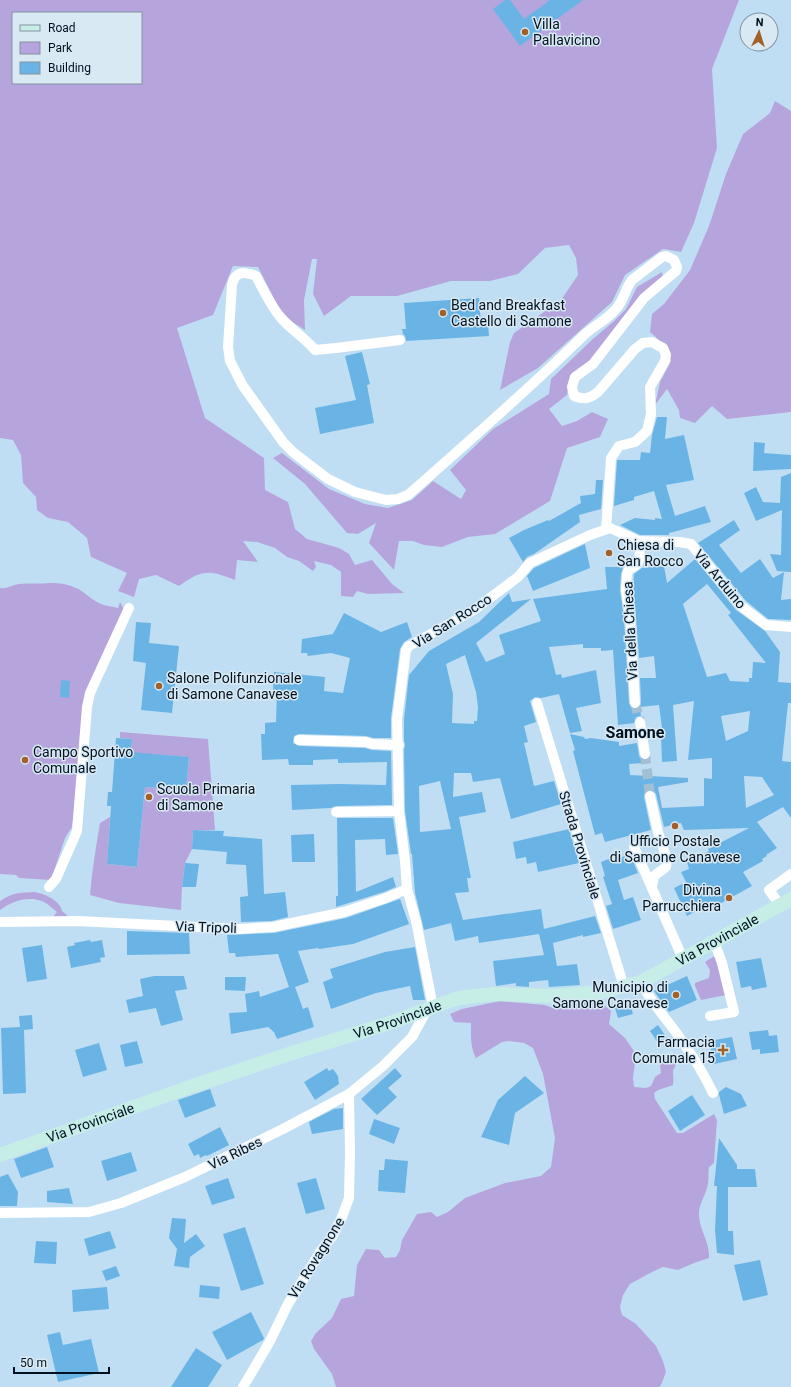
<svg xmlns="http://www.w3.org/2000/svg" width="791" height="1387" font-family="Roboto,sans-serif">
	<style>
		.green { fill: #b6a5dc; fill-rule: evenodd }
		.building { fill: #6ab4e5; fill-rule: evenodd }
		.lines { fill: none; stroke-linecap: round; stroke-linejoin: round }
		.street-tunnel { stroke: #a3bfd3; stroke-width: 10; stroke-dasharray: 10 5; stroke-linecap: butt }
		.street { stroke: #fff; stroke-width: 10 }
		.secondary { stroke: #c6eee7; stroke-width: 14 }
		.poi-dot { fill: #a06028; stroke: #d9e9f3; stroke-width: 1.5 }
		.labels { text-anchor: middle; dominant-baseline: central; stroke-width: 3; stroke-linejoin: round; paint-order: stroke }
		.poi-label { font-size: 14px; fill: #001120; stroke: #d9e9f3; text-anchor: start }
		.street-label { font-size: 14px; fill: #001120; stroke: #d9e9f3 }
		.quarter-label { font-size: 16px; font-weight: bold; fill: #001120; stroke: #d9e9f3 }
	</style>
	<rect width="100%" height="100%" fill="#c0def3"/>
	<g class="green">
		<path d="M0 0H739L712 69 717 148 694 223 681 252 663 249 625 275 612 302 538 368 500 390 510 342 514 333 561 300 578 275 576 258 569 245 545 248 518 274 490 281H451L397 296H351L324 316 313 294 317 259H312L304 300 305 330 291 321 280 310 258 267 233 266 213 315 177 328 205 418 264 458 265 490 288 502 295 529 307 539 339 548 349 554 355 565 372 560 392 584 404 593 368 594 357 591 353 597 341 596V572L331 565 314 561 316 567 313 571 299 561 287 557 275 548 257 542 243 541 258 562 237 560 235 580C209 570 203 569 179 586L156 575 139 579 134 597 118 591 127 573 91 557 87 538 68 522 48 518 37 510 36 497 23 483 21 455 13 440 0 438ZM13 13H141V83H13Z"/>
		<path d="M775 101 791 111V412L727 419 712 406 695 423 680 418 679 410 667 389 655 405 660 382 671 361 667 347 650 332 652 314 664 304 690 270 709 226 726 174 743 134 770 113Z"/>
		<path d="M662 272 663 279 587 366 570 378 567 395 549 409 562 426 577 421 592 412 608 419 600 437 567 448 550 501 495 534 468 537 442 547 424 545 413 541H399L394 570 369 543 376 523 358 534 347 533 305 484 273 458 282 453 329 489 365 504 388 508 412 500 433 481 461 499 466 490 450 470 493 429 549 394 551 379 594 338 613 322 626 309 637 287Z"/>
		<path d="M51 583C59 583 68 584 76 588 84 591 89 598 97 602 103 606 111 606 118 608L120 602 124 610 92 678 72 827 65 838 51 880 19 878 16 875 0 874V588C7 589 12 585 19 584 29 583 40 584 51 583Z"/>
		<path d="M120 732 208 739 215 830H193L192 849 185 863 182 887 181 910 119 903 90 895C92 870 96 847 100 823L110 817 107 864 137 867 145 787 186 790 189 757 131 753 132 739 120 738Z"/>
		<path d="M34 892C43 893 60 900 62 911L69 917H53L57 912C55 911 54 909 52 908 37 893 15 899 0 910V901C14 892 18 893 34 892Z"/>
		<path d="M716 955 726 995 701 1000 695 986V983L709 978 710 970 705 962Z"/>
		<path d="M566 1000C586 999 596 997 611 1011L609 1024 625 1038 636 1054 633 1078 634 1087 646 1088 651 1086 655 1077 661 1073 660 1065 661 1061 672 1055 678 1058C677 1064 675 1066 673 1071 673 1075 674 1080 673 1085 667 1088 660 1088 654 1093L655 1099 677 1133H683L714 1114 717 1120 714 1163 709 1167C708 1173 709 1178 708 1183 707 1194 698 1204 699 1216 700 1231 710 1243 709 1258L694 1263 678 1270 663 1267 650 1273 630 1284 623 1295 620 1307 622 1315 636 1324 656 1346 663 1361 666 1372 661 1385 659 1387H336L332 1374 314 1349 311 1341 316 1333 332 1318 341 1299 354 1296 357 1265 366 1249 379 1250 385 1258 396 1257 400 1250 402 1240 417 1214 431 1212 437 1217 448 1212 465 1198 505 1183 541 1176 551 1167 555 1138 543 1074 533 1048 524 1043 509 1041 502 1042 476 1058C470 1047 471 1035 471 1023L454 1022 450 1014 462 1009 500 1001 545 1005 553 1008 562 1006Z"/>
	</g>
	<g class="building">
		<path d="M505 0H510L524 19 550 0H583L520 46 493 9Z"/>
		<path d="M479 298 481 324 488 323 489 336 406 341 405 336 403 334 402 329H406L404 303Z"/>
		<path d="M362 352 370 384 367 385 374 423 320 434 315 408 356 400 345 356Z"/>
		<path d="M657 417H667L665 439 684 435 694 480 666 485 675 516 705 506 711 522 669 533V535H640L620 525 635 518 655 520V518L662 519 654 491 634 497V500L614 506 617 460H640L641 452 650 453 652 435Z"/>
		<path d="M754 442 765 443 764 453 791 455V469L753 471Z"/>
		<path d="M791 473V572L777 571 770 554 781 555 782 510 756 521 744 493 756 487 763 502 780 503 781 477Z"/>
		<path d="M596 480H603L601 509 579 515 580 522 534 554 527 557 523 562 509 538 524 530 548 520 549 521 581 503 580 496 595 494Z"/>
		<path d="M734 520 740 530 719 545 741 573 760 559 773 578 784 572 781 600 791 599V620L768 619 746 601 698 543Z"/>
		<path d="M585 544 590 568 533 591 527 576 534 568Z"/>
		<path d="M695 559 736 610 765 631 780 652 778 682 791 683V703H788L782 761 791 762V818L783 807 757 822 777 848 766 855 767 856 762 859 763 861 743 872 752 886 714 907 712 903 687 916 674 888 686 882 681 872 689 869 687 862 709 851 708 849 749 828 684 830 681 823 664 827 656 794 654 791 649 790 645 792 644 797 651 830 605 842 602 833 595 835 573 751 575 750 570 734 584 737 585 739 591 738 619 742V746L637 743 639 755 640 758 644 760V763L629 764 630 775 688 778V782L658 787 662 808 704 806V778L712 779V758L688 760 694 701 673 705 677 761 662 762 661 736H663L659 705 640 707 641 703 640 678H656L654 656 639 658 636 617 633 590 634 574 642 568 664 566 667 583ZM707 584 731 613 728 615 766 663 753 662 752 678H749V682L730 681 726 673 707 677 683 604ZM750 711 748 731 726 741 721 716ZM744 776 762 777 774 795 746 808Z"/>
		<path d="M605 567H623L621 574 620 590 624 618 629 703 632 709H636L640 707 641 716 636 717 634 723 618 725 613 650 601 651V648H583V644L549 647 556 675 561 674 562 678 596 670 601 703 576 708 582 731 570 733 559 694 541 698 535 697 530 701 536 722 524 726 528 742 524 743 534 786 554 781 561 804 511 819 500 778 473 782 471 773H454L453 797 482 792 486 812 459 817 471 878H467L469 892 455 893 463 920 541 909 544 929 595 916 601 933 583 937V935L553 943 557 966 577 964 580 985 549 987 548 980 529 982V987L516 986V983L496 986 493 961 544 955 539 934 479 943 478 936 455 941 451 923 424 930 415 893 412 854H411L405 811 404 749 405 745 404 741V719L409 675 429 651 479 622 509 593 512 602 531 599 476 643 486 662 505 654 499 635 541 621 533 599 607 589ZM465 655 476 692 478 707 477 721H474V724L452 723 453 694 446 664ZM440 781 451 829 420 832 419 786Z"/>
		<path d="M344 613 381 632 407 622 412 637 404 642 400 649 391 718V738H373L366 736 299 734 294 736 293 743 299 746 365 748 372 750 391 751 392 805 336 806 331 808 292 810 291 785 338 784 386 785 387 762 338 763V759L313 760V765H289L288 759 262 760 261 734H265V723L276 722 277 691H273L274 672 325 677 324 691 343 693 350 658 331 653 308 656 307 653H301L302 639 333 634Z"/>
		<path d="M136 622 151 623 149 643 179 646 172 713 141 710 146 663 133 661Z"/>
		<path d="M61 680 70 681 69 698 60 697Z"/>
		<path d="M116 738 132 739 131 752 189 757 186 790 145 787 137 867 107 864 111 806H107L108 792H112Z"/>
		<path d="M337 818H393L398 854 386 855 385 839 355 840 356 892 393 877 396 887 384 892 336 907V896H338Z"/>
		<path d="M569 829 579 863 538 872 536 862 527 864 526 857 516 859 513 842Z"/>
		<path d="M193 830 224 831 223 836 262 839 264 894 285 892 288 917 272 921 241 922 240 897 248 896 246 865 226 864 227 852 192 849Z"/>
		<path d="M314 834 315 862H292L291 835Z"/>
		<path d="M630 854 638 873 618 880 624 900 633 897 641 920 613 929 606 906 612 904 603 877 605 876 601 862 611 858 612 861Z"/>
		<path d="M185 863 199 864 196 887H182Z"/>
		<path d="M400 899 409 924 353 944 319 949 318 948 298 951 309 982 295 987 303 1009 308 1007 314 1027 277 1039 274 1032 268 1027 231 1034 229 1013 247 1012 245 994 259 991 260 997 289 987 278 954 236 957 235 953H229L227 935 274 933 346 918Z"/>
		<path d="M127 931 189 933 190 954 127 955Z"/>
		<path d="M90 940 91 942 102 940 105 957 100 958 101 962 71 968 67 947 75 945 74 943Z"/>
		<path d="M42 945 47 979 27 982 22 948Z"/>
		<path d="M415 947 425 1000H413L410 986 376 993 331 1009 323 982 333 978 330 969 385 952Z"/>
		<path d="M761 958 767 987 752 990 751 986 741 988 736 962Z"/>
		<path d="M154 976H184L187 989 175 991 183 1020 161 1026 156 1008 129 1013 126 1000 143 996 140 979Z"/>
		<path d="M687 976 697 1000 669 1012 654 991Z"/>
		<path d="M225 977H246L245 991 225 990Z"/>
		<path d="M630 1004 633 1014 618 1018 615 1008Z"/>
		<path d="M32 1015 33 1029 24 1030 26 1093 3 1094 1 1028 20 1027 19 1016Z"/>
		<path d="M658 1025 667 1038 658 1043 650 1031Z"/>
		<path d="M768 1030 769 1036 777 1035 779 1052 760 1054V1049L752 1050 749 1032Z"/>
		<path d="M732 1037 737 1059 714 1064 709 1041Z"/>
		<path d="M137 1041 143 1063 125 1067 120 1045Z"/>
		<path d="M99 1043 107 1070 83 1077 75 1050Z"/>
		<path d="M327 1068 329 1071 333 1069 338 1076 339 1084 315 1100 304 1082Z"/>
		<path d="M395 1068 402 1076 388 1088 397 1097 377 1115 361 1099Z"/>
		<path d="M525 1076 544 1093 515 1113 509 1145 481 1137 498 1100Z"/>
		<path d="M726 1087 741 1094 747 1106 724 1114 719 1095V1092Z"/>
		<path d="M210 1089 216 1106 185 1118 178 1100Z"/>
		<path d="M692 1095 705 1115 680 1131 668 1111Z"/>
		<path d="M343 1108V1129L312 1134 309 1122 334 1109Z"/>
		<path d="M374 1119 400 1128 394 1144 369 1134Z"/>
		<path d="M220 1127 229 1145 207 1156 206 1155 200 1158 199 1154 194 1156 188 1144Z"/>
		<path d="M719 1138 737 1165V1169H755L757 1187H728V1231H733L734 1255 717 1253 715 1230 717 1186H714Z"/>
		<path d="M47 1147 54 1167 21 1178 14 1159Z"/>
		<path d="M131 1152 137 1171 107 1181 101 1161Z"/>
		<path d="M385 1159 408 1161 405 1193 378 1191 379 1170H384Z"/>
		<path d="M8 1174 18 1192 17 1206H0V1177Z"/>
		<path d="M228 1178 235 1198 212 1205 205 1186Z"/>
		<path d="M316 1178 325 1209 306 1214 297 1183Z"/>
		<path d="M69 1188 73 1204 47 1202V1191Z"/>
		<path d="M172 1218 186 1219 184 1243 196 1234 205 1246 190 1257 189 1268 174 1266 177 1249 169 1238Z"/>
		<path d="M245 1227 264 1284 241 1291 223 1234Z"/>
		<path d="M110 1231 116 1248 89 1256 84 1239Z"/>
		<path d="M36 1241 57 1242 56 1264 34 1263Z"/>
		<path d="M760 1260 768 1295 743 1301 734 1265Z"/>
		<path d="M116 1266 120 1276 106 1281 102 1271Z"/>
		<path d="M200 1285 220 1287 219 1299 199 1297Z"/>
		<path d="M107 1287 109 1309 73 1312 72 1290Z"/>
		<path d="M251 1312 264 1338 263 1340 227 1360 212 1332Z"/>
		<path d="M60 1332 63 1345 91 1339 99 1373 58 1382 47 1335Z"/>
		<path d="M196 1348 222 1365 208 1387H171Z"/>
	</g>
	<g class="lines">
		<g class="street-tunnel">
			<path d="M635 703 640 722"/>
			<path d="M645 754 650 796"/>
		</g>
		<g class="street">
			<path d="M400 340 336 348 315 350C304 337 293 331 282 319 271 307 264 291 256 276 244 271 235 271 232 285L228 347 230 361 243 386 283 442 294 453 328 479 355 492 386 500 398 499 408 495C467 443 527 391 583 336 593 326 607 320 616 309 624 300 625 289 632 280L662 257 666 256 674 260 677 267 676 271 644 298 593 364 575 377 572 387 574 396C584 400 589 399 598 392L635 349 643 343 652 342 657 345 663 348 666 355 665 361 650 387 651 414 647 431 635 442 619 446 611 458 606 529"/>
			<path d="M537 703 624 987"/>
			<path d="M635 703 630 617 626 590 627 574 629 569C644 564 639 554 639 541"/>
			<path d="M640 722 645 754"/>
			<path d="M299 740 366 742 372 744 399 745"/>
			<path d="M650 796 658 832 667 860 666 867 654 876 652 887"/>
			<path d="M336 812 399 811"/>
			<path d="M634 847 683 959"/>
			<path d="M49 887 56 879 77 831 87 707 90 693 129 608"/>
			<path d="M780 905 769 890 791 874"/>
			<path d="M0 922 77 921 238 929 273 927 344 912 386 898 407 889"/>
			<path d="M641 982C651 1003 667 1019 680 1038 692 1055 704 1074 713 1093"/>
			<path d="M433 1007 416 921 407 889 405 861 399 811 397 719 406 650 409 646 474 610 518 577 530 563 590 535 610 528 639 541 679 542 691 544 741 606 766 625 791 627"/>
			<path d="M710 1016 734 1012 722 963 714 941"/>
			<path d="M0 1213 89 1212 121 1203 185 1177 283 1129 349 1094 383 1066 412 1037 428 1008"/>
			<path d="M243 1387 269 1343 288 1304 322 1249 332 1237 342 1217 349 1198 350 1153 349 1094"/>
		</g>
		<path class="secondary" id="s1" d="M0 1155 184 1089 289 1054 390 1023 455 999 466 997 494 994 553 996 601 992 641 982 791 899"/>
	</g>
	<g class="poi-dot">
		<circle cx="525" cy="32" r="4"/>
		<circle cx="443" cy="313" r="4"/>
		<circle cx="609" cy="553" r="4"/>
		<circle cx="159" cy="686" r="4"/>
		<circle cx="25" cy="760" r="4"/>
		<circle cx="149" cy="797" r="4"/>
		<circle cx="675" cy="826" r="4"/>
		<circle cx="729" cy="898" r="4"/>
		<circle cx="676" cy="995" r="4"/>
		<path d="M721 1044h4v4h4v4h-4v4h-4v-4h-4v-4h4z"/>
	</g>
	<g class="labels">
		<g class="poi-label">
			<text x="533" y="24">Villa<tspan x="533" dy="16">Pallavicino</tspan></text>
			<text x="451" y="305">Bed and Breakfast<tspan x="451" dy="16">Castello di Samone</tspan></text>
			<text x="617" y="545">Chiesa di<tspan x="617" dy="16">San Rocco</tspan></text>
			<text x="167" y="678">Salone Polifunzionale<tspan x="167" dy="16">di Samone Canavese</tspan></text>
			<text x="33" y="752">Campo Sportivo<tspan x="33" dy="16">Comunale</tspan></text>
			<text x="157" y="789">Scuola Primaria<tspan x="157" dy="16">di Samone</tspan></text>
			<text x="675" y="841" text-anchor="middle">Ufficio Postale<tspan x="675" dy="16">di Samone Canavese</tspan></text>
			<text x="721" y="890" text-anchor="end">Divina<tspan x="721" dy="16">Parrucchiera</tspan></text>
			<text x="668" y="987" text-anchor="end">Municipio di<tspan x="668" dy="16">Samone Canavese</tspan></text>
			<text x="715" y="1042" text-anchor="end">Farmacia<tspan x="715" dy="16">Comunale 15</tspan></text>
		</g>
		<g class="street-label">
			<text transform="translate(720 579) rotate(50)">Via Arduino</text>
			<text transform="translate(452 621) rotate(-32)">Via San Rocco</text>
			<text transform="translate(630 631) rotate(-93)">Via della Chiesa</text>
			<text transform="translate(580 845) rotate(73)">Strada Provinciale</text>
			<text transform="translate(206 927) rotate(2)">Via Tripoli</text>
			<text stroke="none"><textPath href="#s1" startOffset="756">Via Provinciale</textPath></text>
			<text stroke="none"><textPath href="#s1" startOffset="420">Via Provinciale</textPath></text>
			<text stroke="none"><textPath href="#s1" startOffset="96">Via Provinciale</textPath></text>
			<text transform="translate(235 1153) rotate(-26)">Via Ribes</text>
			<text transform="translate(316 1258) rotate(-58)">Via Rovagnone</text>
		</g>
		<g class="quarter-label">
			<text x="635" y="732">Samone</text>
		</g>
	</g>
	<rect x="12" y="12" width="130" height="72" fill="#d9e9f3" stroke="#82939f"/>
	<rect x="20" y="25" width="20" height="6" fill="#c6eee7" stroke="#82939f"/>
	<text x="48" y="32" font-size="12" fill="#001120">Road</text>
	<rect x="20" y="42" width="20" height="12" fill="#b6a5dc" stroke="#82939f"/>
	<text x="48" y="52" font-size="12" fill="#001120">Park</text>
	<rect x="20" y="62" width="20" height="12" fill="#6ab4e5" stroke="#82939f"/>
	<text x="48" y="72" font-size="12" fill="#001120">Building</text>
	<g transform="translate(759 32) rotate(4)"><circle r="19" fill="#d9e9f3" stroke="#82939f"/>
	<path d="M0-3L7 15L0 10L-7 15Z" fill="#a06028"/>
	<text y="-6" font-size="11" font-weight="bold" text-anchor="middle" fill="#001120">N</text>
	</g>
	<path d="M14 1367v6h95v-6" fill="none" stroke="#001120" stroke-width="2"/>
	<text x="20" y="1367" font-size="12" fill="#001120" stroke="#d9e9f3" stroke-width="3" paint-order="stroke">50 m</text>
</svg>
